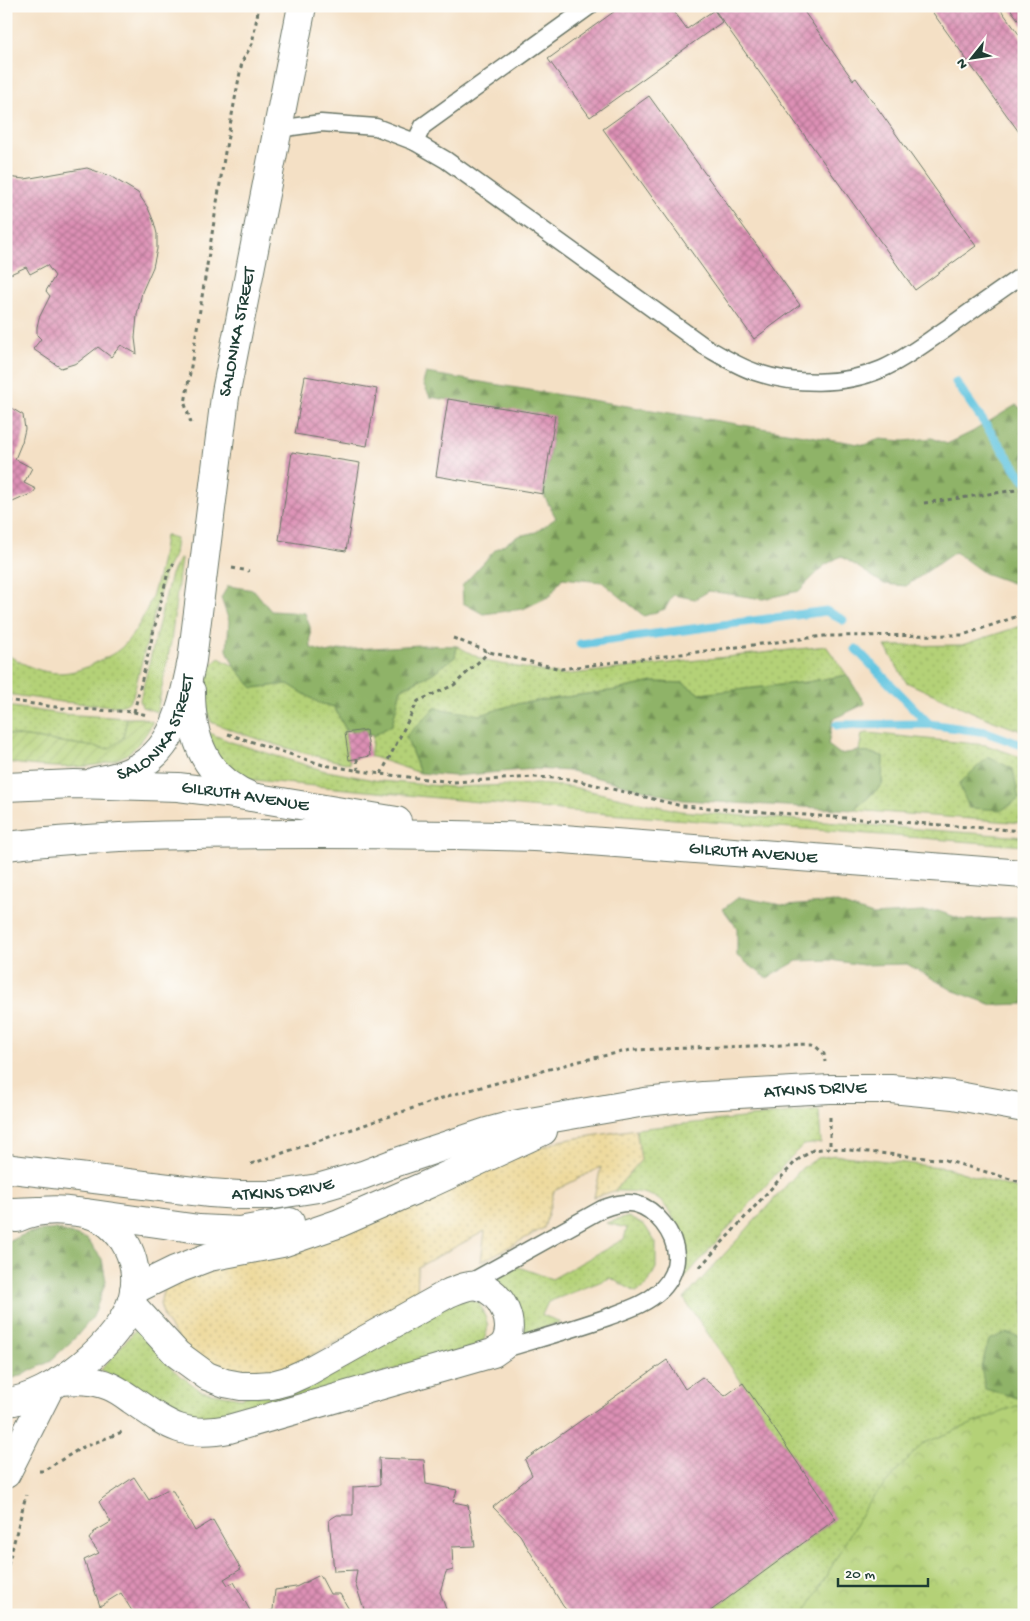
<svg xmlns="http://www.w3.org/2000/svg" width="1030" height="1621" font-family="'Gochi Hand',sans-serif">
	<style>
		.grass { fill: url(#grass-dots); stroke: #6a8756 }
		.forest { fill: url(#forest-firs); stroke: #57784e }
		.sand { fill: url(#sand-dots); stroke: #868c69 }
		.park { fill: url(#park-crowns); stroke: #6a8756 }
		.garden { fill: url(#garden-furrows); stroke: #6a8756 }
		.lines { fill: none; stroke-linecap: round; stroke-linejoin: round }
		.stream { stroke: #62c5e0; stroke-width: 9 }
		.building { fill: url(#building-cross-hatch) }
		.service-casing { stroke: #6a7667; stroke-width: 19 }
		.minor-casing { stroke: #6a7667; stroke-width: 30 }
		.tertiary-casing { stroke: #6a7667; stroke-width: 30 }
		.path { stroke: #6a7667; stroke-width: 3; stroke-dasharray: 4 4; stroke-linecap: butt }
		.service { stroke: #fff; stroke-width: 16 }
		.minor { stroke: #fff; stroke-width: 28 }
		.tertiary { stroke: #fff; stroke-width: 28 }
		.labels { text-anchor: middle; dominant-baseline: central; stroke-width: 4; stroke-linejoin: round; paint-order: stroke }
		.street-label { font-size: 18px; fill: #1f3d34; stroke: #fdfcf7 }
	</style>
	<defs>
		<pattern id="grass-dots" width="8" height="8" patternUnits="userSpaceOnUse" patternTransform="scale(1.25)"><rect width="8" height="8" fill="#b4d177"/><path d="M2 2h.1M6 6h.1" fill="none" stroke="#9ab468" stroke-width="1.8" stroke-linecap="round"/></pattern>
		<pattern id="forest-firs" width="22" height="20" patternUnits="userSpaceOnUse" patternTransform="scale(1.25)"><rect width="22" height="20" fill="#8fb368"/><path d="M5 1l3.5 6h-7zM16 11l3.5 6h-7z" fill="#749356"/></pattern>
		<pattern id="sand-dots" width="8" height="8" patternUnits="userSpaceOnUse" patternTransform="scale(1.25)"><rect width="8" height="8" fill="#eeda9e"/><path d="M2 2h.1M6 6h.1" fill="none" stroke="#ccbc89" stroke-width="1.8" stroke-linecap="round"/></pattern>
		<pattern id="park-crowns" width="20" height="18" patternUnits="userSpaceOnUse" patternTransform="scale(1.25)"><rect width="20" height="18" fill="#b4d177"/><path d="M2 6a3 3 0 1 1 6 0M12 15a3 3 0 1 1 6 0" fill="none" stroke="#9ab468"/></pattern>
		<pattern id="garden-furrows" width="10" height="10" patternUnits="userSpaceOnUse" patternTransform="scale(1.25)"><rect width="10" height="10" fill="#b4d177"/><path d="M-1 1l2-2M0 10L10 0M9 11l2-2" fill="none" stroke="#9ab468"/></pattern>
		<pattern id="building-cross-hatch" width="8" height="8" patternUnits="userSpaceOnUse" patternTransform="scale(1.25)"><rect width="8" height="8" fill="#dd90b5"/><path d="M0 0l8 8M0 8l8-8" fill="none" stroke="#b37794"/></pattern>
	</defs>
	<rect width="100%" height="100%" fill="#fdfcf7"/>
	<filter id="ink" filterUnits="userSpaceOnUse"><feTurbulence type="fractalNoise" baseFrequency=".02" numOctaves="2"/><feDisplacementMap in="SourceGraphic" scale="10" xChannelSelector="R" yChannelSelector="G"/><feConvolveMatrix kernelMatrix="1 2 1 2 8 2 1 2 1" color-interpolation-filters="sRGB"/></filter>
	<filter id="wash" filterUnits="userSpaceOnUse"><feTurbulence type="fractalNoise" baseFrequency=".0096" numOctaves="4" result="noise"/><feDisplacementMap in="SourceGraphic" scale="20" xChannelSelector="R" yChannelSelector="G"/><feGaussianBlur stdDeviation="1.12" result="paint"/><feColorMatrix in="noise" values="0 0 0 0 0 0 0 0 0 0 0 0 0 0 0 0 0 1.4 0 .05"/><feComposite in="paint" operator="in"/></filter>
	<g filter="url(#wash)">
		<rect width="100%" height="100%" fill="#f4e0c5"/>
		<g class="grass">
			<path d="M165 535 176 538 174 555 165 572 133 696C129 703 125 706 116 706L62 702 6 694V654C39 674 63 681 99 661 107 657 118 652 124 645 151 615 161 573 165 535Z"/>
			<path d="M181 558 171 642 157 712 142 707 140 700 171 574 179 559Z"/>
			<path d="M1024 625V732L988 719 906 682 885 646 962 645Z"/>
			<path d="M457 646 485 661 562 675 826 646 847 675 807 682 700 694 683 683 653 682 616 690 515 704 480 716 435 708 406 737 420 773 370 756 373 736 392 725 401 689 433 673 455 657Z"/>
			<path d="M219 658 234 666 253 688 288 684 319 703 334 707 346 730 345 733 350 764C303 754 256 740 211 722L206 707 208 668Z"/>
			<path d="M6 706 61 714 127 718 123 739 109 749 6 734Z"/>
			<path d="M207 732 231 742 322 770 379 781 453 787 539 784 572 787 680 811 1024 837V846L570 811 254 780 234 774 218 763Z"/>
			<path d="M868 733 986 745 1024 758V823L854 810 882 785 883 756 859 751 862 734Z"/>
			<path d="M819 1110 821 1143 803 1145 790 1158 680 1283C682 1276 686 1267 686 1260 686 1242 673 1211 659 1200 647 1191 628 1191 614 1191L641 1160 636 1129Z"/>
			<path d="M835 1155 948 1168 1024 1191V1615H705L836 1519 684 1299 802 1168 818 1158Z"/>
			<path d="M628 1217 645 1226 656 1243V1268L647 1285 636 1292 610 1278 548 1302 542 1315 561 1322 517 1336 491 1279 516 1266 552 1279 624 1239 627 1228 606 1223Z"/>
			<path d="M465 1297 479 1303C487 1322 492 1326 481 1345L200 1424 170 1417 101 1370 138 1327 172 1369 201 1391 241 1398Z"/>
		</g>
		<g class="forest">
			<path d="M426 373 865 445 879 439 904 441 932 438 947 444 972 432 1016 405 1024 410V581L1012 583 984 573 955 552 906 586 884 584 841 556 825 565 799 591 763 599 709 591 695 599 673 595 665 609 644 616 602 582 562 578 550 596 523 609 483 614 463 603 462 586 495 550 518 536 536 532 556 518 543 494 555 417 430 397 423 383Z"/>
			<path d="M228 586 254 590 271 611 305 613 310 627 311 648 327 653 339 650 420 645 457 646 455 657 433 673 401 689 392 725 373 736 346 730 334 707 319 703 288 684 253 688 234 666 227 650 229 621 221 598Z"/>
			<path d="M847 675 865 704 833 719 828 745 840 754 859 751 883 756 882 785 854 810 683 800 571 771 534 769 454 776 420 773 406 736 435 708 480 715 515 704 616 690 653 682 683 683 700 694 807 682Z"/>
			<path d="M988 757 1013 769 1019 799 1002 810 969 808 959 784Z"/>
			<path d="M739 897 787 906 834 902 873 915 938 911 964 920 1024 917V1004L993 1005 954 991 907 964 863 965 830 960 797 961 767 978 737 956V928L723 909Z"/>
			<path d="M56 1229 87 1239 102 1259 106 1281 93 1317 75 1338 49 1362 24 1374 6 1381V1242L28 1233Z"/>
			<path d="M1006 1333 1024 1338V1393L1018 1398 985 1389 981 1367 989 1340Z"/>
		</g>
		<path class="sand" d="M636 1129 641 1160 614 1191 594 1197 601 1167 554 1191 544 1228 481 1262 485 1231 418 1267 417 1299 281 1372 231 1374 184 1347 165 1320 160 1304 164 1288 559 1141Z"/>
		<path class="park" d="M1016 1406 1024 1408V1615H804L867 1504 922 1444Z"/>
		<path class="garden" d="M127 718H142L153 722C145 737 136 750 120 758 92 772 37 767 6 762V734L109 749 123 738Z"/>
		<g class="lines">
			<g class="stream">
				<path d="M956 382 1023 479"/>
				<path d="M580 644 826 611 843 620"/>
				<path d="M856 649 929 724"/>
				<path d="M837 725 929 724 986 732 1024 746"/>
			</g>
		</g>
		<g id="blocks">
			<g class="building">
				<path d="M622 6H670L687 29 714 10 722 22 590 117 548 59Z"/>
				<path d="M712 6H800L853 80 856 78 976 246 915 290Z"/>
				<path d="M928 6H998L1024 41V139Z"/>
				<path d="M1008 6H1024V27Z"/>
				<path d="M649 96 800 305 754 339 603 129Z"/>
				<path d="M87 168 110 176 138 193 148 208 154 222 157 234V249L153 267 142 292 137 315 135 338 137 354 121 345 111 357 98 347 77 363 61 368 33 349 41 339 37 335V327L39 318 50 296 46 291 55 276 47 265 30 274 26 267 6 276V177L25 179Z"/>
				<path d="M305 376 377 389 367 446 295 434Z"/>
				<path d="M448 399 555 416 543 494 436 476Z"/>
				<path d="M6 405 23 415 25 429 22 442 15 459 32 468 24 483 36 489 33 493 6 505Z"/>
				<path d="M292 452 360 463 346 551 279 540Z"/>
				<path d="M366 730 370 756 349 760 345 733Z"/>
				<path d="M667 1360 685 1389 702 1377 725 1396 743 1383 836 1519 705 1615H571L563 1606 520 1535 493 1507 532 1475 525 1460Z"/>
				<path d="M379 1458 424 1460 426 1484 457 1490 453 1502 468 1505 475 1546 452 1547 453 1570 446 1572 440 1592 448 1615H259L273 1610 275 1590 296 1587 320 1575 330 1594H340L351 1613 365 1612 355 1583 357 1570 334 1571 329 1520 337 1515H353V1487L380 1485Z"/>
				<path d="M134 1477 149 1500 166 1490 173 1491 195 1531 213 1520 241 1569 224 1579 228 1585 234 1582 252 1614 143 1615 139 1611H132L121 1593 100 1606 84 1560 99 1553 89 1539 94 1532 111 1522 99 1502 103 1498Z"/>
			</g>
		</g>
	</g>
	<g filter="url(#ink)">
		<use href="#blocks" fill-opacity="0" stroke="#6a7667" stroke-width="1"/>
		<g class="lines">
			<defs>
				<g id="service">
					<path d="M278 129 321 123 376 127 415 142 446 160 704 346C720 355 737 366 755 372 794 385 843 386 882 369 905 359 925 343 946 329 972 310 998 292 1024 274"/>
					<path d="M415 142 423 126 590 6"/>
					<path d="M467 1284 602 1209C613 1205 625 1201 636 1204 656 1209 675 1234 676 1255 677 1267 670 1281 662 1289 647 1304 627 1310 608 1317 571 1330 534 1340 498 1351"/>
				</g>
				<g id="minor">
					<path d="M191 691C191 739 205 778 252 797"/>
					<path id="s1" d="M95 781C169 770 179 724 192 660L225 397 302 6"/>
					<path id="s2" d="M6 1167 12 1169 210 1193 239 1195H274L318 1188 363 1175 397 1162 487 1132 513 1125 645 1102 703 1096 830 1089H891L953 1095 1024 1108"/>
					<path d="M86 1213 199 1229 239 1231 290 1222"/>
					<path d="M134 1290 175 1270 209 1257 282 1243 337 1224 431 1183 543 1131"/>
					<path d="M59 1381C76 1380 93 1379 109 1386 117 1389 125 1395 132 1400 168 1425 183 1438 229 1429L493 1353C496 1351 500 1348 503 1346 518 1326 502 1291 479 1286 469 1284 459 1289 449 1293L307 1372 287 1381 272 1385 257 1386H241L225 1383 207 1376 177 1354 131 1304"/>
					<path d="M6 1402C50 1399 124 1340 133 1296 138 1278 134 1257 124 1241 112 1224 99 1214 77 1212 58 1209 36 1209 17 1218"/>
					<path d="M6 1474 50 1387"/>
				</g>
				<g id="tertiary">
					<path id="s3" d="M6 787 74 784 178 787 227 793 397 821"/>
					<path id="s4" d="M6 846C110 834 215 834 319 834 396 834 473 834 550 838L1024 874"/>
					<path d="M6 1211 12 1212 39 1211"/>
				</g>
			</defs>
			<use href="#service" class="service-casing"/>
			<use href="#minor" class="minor-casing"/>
			<use href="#tertiary" class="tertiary-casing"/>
			<g class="path">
				<path d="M191 423 185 404 225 152 242 62 252 44 259 6"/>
				<path d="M924 503 1024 489"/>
				<path d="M232 568 249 571"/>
				<path d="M453 638 489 652 561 669 824 636 963 635 1024 614"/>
				<path d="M6 700 62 708 134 712 147 715"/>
				<path d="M134 712 168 572 174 563"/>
				<path d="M228 734 323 765 381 774 453 782 535 777 571 779 682 806 1024 831"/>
				<path d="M357 759 358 770"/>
				<path d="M381 774 418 701 454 685 489 652"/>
				<path d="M830 1117V1148"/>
				<path d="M251 1164 451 1095 580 1061 631 1050 813 1044 824 1054 825 1062"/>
				<path d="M700 1267 796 1161 813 1150 830 1148 945 1160 1024 1183"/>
				<path d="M39 1471H43L81 1448 122 1432 125 1433"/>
				<path d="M6 1573 26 1495"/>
			</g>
			<use href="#service" class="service"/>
			<use href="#minor" class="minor"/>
			<use href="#tertiary" class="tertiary"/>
		</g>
	</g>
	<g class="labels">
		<g class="street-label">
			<text stroke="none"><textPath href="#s1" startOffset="501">SALONIKA STREET</textPath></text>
			<text stroke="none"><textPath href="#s1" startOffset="89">SALONIKA STREET</textPath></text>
			<text stroke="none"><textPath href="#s3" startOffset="240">GILRUTH AVENUE</textPath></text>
			<text stroke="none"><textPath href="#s4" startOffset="748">GILRUTH AVENUE</textPath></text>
			<text stroke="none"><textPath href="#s2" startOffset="824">ATKINS DRIVE</textPath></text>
			<text stroke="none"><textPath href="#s2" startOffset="279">ATKINS DRIVE</textPath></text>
		</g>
	</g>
	<rect width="1030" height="1621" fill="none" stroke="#fdfcf7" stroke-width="25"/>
	<g transform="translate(972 58) rotate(240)" stroke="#fdfcf7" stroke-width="4" paint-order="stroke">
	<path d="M0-4L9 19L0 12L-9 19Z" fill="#1f3d34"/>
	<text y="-8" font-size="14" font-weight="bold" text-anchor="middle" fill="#1f3d34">N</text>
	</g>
	<path d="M838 1578v8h90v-8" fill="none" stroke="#1f3d34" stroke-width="2.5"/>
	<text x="845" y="1578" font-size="15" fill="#1f3d34" stroke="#fdfcf7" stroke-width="4" paint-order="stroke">20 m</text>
</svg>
